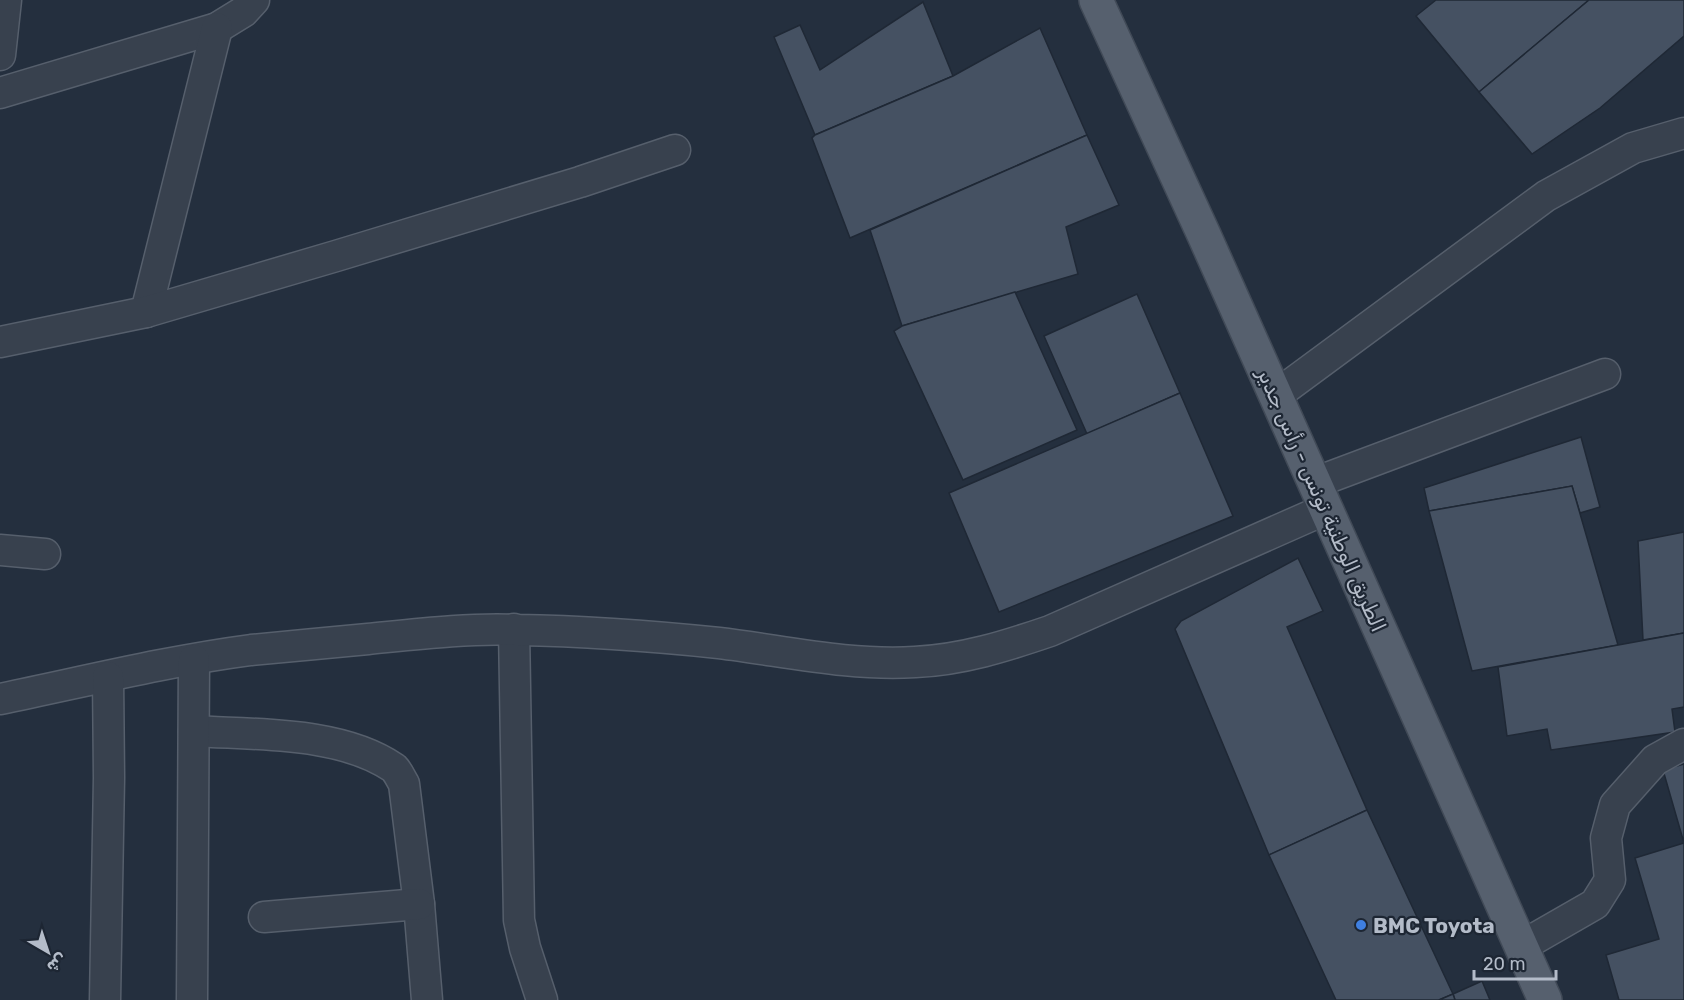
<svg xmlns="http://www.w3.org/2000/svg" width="1684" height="1000" font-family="Rubik,Cairo,sans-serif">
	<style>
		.building { fill: #455162; stroke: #1f2835; stroke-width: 1.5 }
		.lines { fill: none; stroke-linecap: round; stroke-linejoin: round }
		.minor-casing { stroke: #565f6c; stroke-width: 33 }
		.major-casing { stroke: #414a57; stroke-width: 36 }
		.minor { stroke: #38414e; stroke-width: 30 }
		.major { stroke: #56606e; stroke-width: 33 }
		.shop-dot { fill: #3f7fe0; stroke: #1d2633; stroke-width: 2 }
		.labels { text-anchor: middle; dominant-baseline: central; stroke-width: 4.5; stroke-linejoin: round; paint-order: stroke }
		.street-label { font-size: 21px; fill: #b4bcc9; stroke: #1d2633 }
		.poi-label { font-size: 21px; font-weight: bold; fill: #b4bcc9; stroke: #1d2633; text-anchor: start }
	</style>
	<rect width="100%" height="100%" fill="#242f3e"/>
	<g class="building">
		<path d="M1436 0H1589L1479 92 1416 16Z"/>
		<path d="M1589 0H1684V36L1600 108 1532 154 1479 92Z"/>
		<path d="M923 2 953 76 815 135 774 37 800 25 820 70Z"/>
		<path d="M1040 28 1087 135 850 238 812 138 815 135 953 76Z"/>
		<path d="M1087 135 1119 205 1066 227 1078 274 902 326 870 230Z"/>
		<path d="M1015 292 1077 430 963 480 894 331 902 326Z"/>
		<path d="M1137 294 1180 393 1087 434 1044 336Z"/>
		<path d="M1180 393 1233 516 999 612 949 493Z"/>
		<path d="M1581 437 1600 507 1580 513 1572 486 1429 511 1424 488Z"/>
		<path d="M1572 486 1618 645 1472 671 1429 511Z"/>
		<path d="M1684 532V633L1643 640 1638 541Z"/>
		<path d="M1298 558 1323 611 1287 627 1367 810 1269 855 1175 629 1181 621Z"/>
		<path d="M1684 633V707L1672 709 1675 732 1551 750 1547 729 1507 736 1498 667Z"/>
		<path d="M1684 764V1000H1619L1606 955 1659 939 1635 858 1684 843 1663 770Z"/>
		<path d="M1367 810 1453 994 1439 1000H1336L1269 855Z"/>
		<path d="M1482 981 1490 1000H1455L1453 994Z"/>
		<path d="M1453 994 1455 1000H1439Z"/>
	</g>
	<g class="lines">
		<defs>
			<g id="minor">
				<path d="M0 55 6 0"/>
				<path d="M0 93 217 28 243 12 254 0"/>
				<path d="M146 312 217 28"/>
				<path d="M0 342 146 312 336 256 580 182 675 150"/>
				<path d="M1275 396 1546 196 1633 148 1684 133"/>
				<path d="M1314 483 1605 374"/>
				<path d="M0 550 45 554"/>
				<path d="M514 629 519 920 525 948 542 1000"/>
				<path d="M0 699C83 682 167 661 251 650 290 646 329 643 368 639 418 634 467 628 517 630 584 631 652 636 719 643 785 651 849 666 915 662 962 660 1006 646 1050 631L1326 509"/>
				<path d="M194 731C256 735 340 731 394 768 398 772 401 779 404 784L419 904 427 1000"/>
				<path d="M264 917 419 904"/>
				<path d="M1522 946 1595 904 1610 880 1606 838 1615 805 1655 760 1684 744"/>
				<path d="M105 1000 109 778 108 677"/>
				<path d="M192 1000 194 660"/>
			</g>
			<path id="major" d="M1096 0 1204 235 1545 1000"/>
		</defs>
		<use href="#minor" class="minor-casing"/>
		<use href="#major" class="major-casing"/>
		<use href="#minor" class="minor"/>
		<use href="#major" class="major"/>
	</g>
	<circle class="shop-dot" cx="1361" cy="925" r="6"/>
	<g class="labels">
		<g class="street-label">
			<text transform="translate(1322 500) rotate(66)">الطريق الوطنية تونس - رأس جدير</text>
		</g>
		<g class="poi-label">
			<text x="1373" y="925">BMC Toyota</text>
		</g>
	</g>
	<g transform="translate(48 952) rotate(141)" stroke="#1d2633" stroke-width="4.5" paint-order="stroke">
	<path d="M0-4.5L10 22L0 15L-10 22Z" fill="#b4bcc9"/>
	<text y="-9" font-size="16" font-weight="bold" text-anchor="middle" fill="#b4bcc9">ش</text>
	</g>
	<path d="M1474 970v9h82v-9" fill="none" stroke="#b4bcc9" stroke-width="3"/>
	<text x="1483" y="970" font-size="18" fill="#b4bcc9" stroke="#1d2633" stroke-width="4.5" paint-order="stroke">20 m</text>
</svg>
